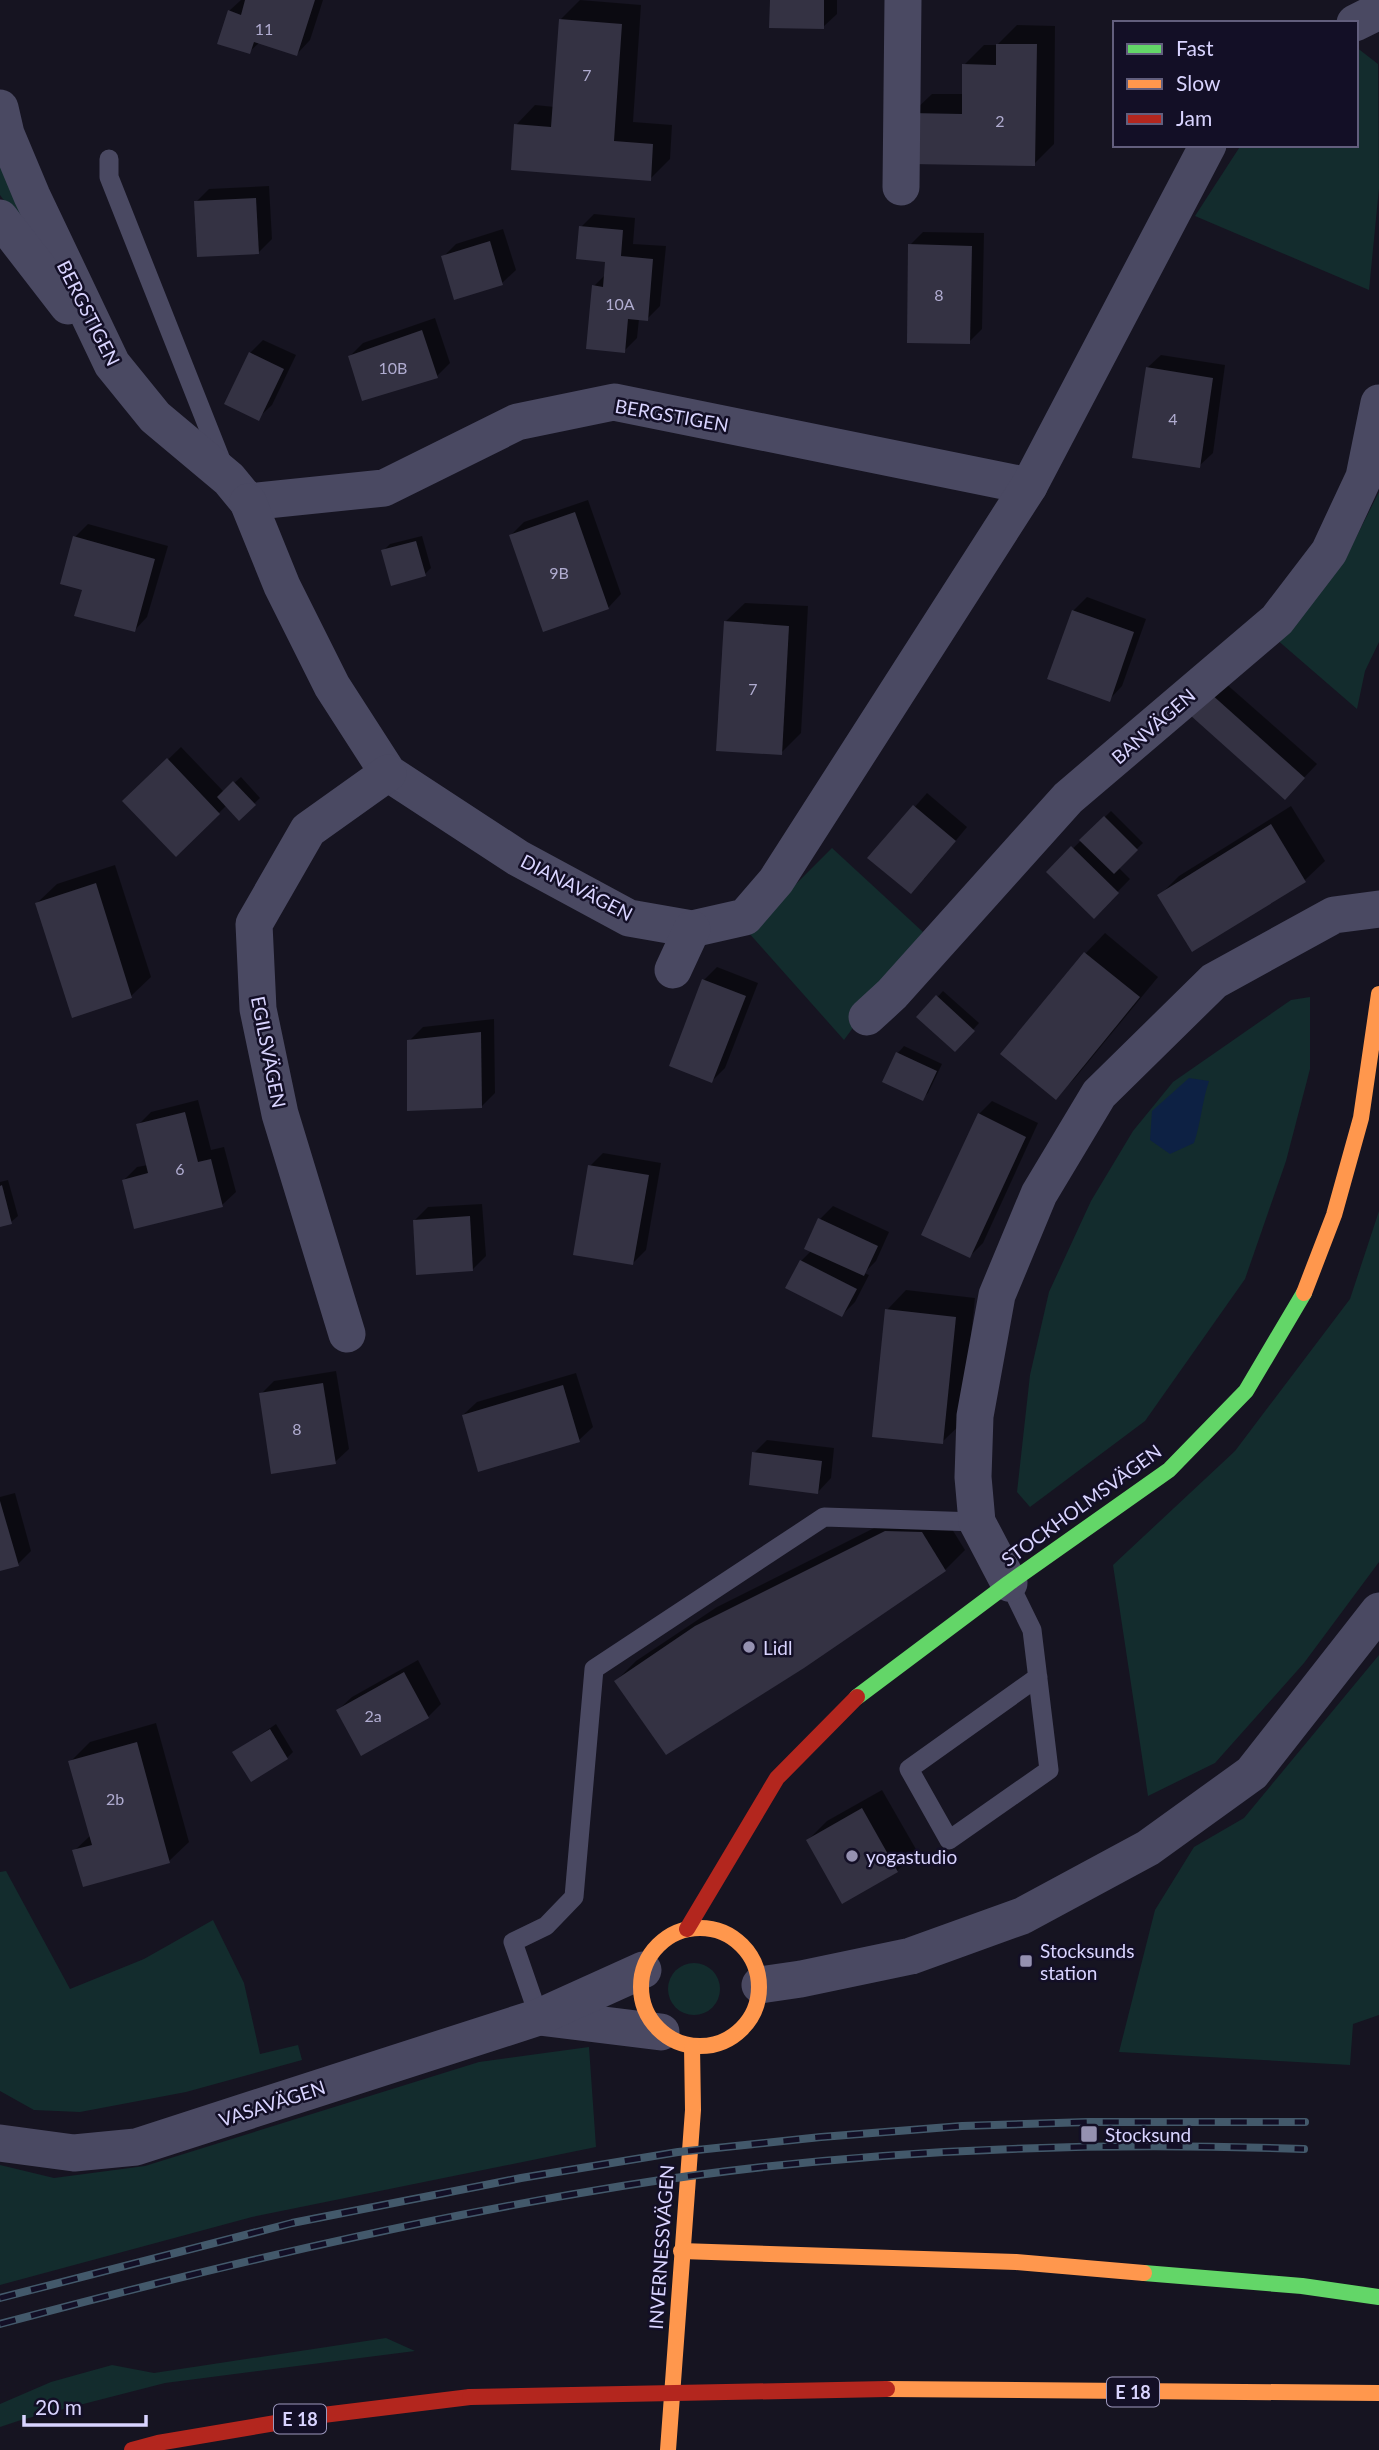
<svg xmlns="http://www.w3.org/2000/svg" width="1379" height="2450" font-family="Lato,sans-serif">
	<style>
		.green { fill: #132c2d }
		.water { fill: #0d2144 }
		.shadow { fill: #0007 }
		.building { fill: #343243 }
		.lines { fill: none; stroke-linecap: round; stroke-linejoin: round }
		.lane { stroke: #4a4962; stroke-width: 19 }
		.street { stroke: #4a4962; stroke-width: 37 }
		.fast { stroke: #63d668; stroke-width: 16 }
		.slow { stroke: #ff974d; stroke-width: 16 }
		.jam { stroke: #b3261e; stroke-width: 16 }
		.rail-casing { stroke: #43596b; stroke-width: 8 }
		.rail { stroke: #130f26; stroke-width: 5; stroke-dasharray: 16; stroke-linecap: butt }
		.jam-bridge { stroke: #b3261e; stroke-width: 16 }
		.poi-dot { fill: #9591b1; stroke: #130f26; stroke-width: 2.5 }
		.labels { text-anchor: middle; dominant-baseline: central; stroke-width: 5; stroke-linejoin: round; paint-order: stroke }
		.number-label { font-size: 16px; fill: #b0acd0 }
		.shield { fill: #130f26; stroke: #9e99be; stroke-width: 2 }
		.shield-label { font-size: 18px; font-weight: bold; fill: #d9d4ff }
		.street-label { font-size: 19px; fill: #d9d4ff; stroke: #130f26 }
		.poi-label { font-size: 19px; fill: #d9d4ff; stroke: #130f26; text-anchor: start }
	</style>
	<rect width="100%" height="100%" fill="#161421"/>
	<g class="green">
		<path d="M1356 47 1378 64 1379 188 1369 290 1195 216 1241 145H1356Z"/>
		<path d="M0 142 72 295 0 195Z"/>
		<path d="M1379 492V642L1365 671 1357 709 1269 633 1344 561Z"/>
		<path d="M832 848 923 932 844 1040 748 932Z"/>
		<path d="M1310 997V1069L1286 1161 1245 1279 1145 1421 1030 1507 1017 1492 1030 1375 1049 1292 1091 1201 1133 1131 1173 1082 1291 1000Z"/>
		<path d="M1379 1211V1562L1304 1663 1215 1763 1148 1796 1113 1565 1235 1451 1350 1299Z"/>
		<path d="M1379 1655V2015L1353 2024 1350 2065 1119 2052 1155 1910 1194 1847 1244 1818Z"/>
		<path d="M6 1871 70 1989 144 1959 213 1920 244 1983 260 2054 298 2045 302 2060 186 2092 80 2112 34 2110 0 2091V1872Z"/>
		<circle cx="694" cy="1989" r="26"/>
		<path d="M589 2047 596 2147 252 2217 0 2285V2165L54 2178 145 2166 479 2062Z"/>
		<path d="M386 2338 415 2351 165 2383 21 2420 0 2427V2404L51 2382 112 2365 154 2373Z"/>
	</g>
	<path class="water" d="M1189 1078 1209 1081C1202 1102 1201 1122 1194 1143L1170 1154 1150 1140 1152 1111Z"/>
	<g class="shadow">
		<path d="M241 0H323L310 40 297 54 260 42 249 52 229 11Z"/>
		<path d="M580 0 641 5 633 122 672 125 670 159 650 179 516 125 535 105 555 107 560 20Z"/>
		<path d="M771 0H837V14L823 27Z"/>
		<path d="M1017 25 1055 26 1054 144 1034 164 912 113 932 94H964V65L984 45H997Z"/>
		<path d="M269 186 272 239 259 252 196 202 209 189Z"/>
		<path d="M594 214 635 218 633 244 666 246 660 306 647 319H639L637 338 624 351 594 286 605 275 607 260 581 227Z"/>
		<path d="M503 229 516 270 502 283 443 257 456 244Z"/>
		<path d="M923 232 984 233 982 329 969 342 910 245Z"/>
		<path d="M435 318 450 363 437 376 350 356 363 343Z"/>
		<path d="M263 340 296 355 272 405 258 418 250 353Z"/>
		<path d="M1161 355 1225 365 1213 453 1199 466 1147 368Z"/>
		<path d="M588 500 621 594 608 608 511 535 524 522Z"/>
		<path d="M88 524 168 546 147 617 134 631 84 589 75 537Z"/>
		<path d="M422 536 431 568 425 574 383 551 390 544Z"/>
		<path d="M1087 597 1146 619 1122 686 1109 700 1073 611Z"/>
		<path d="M745 603 808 606 801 733 781 753 725 622Z"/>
		<path d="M1224 682 1317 764 1298 784 1193 715Z"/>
		<path d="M181 747 224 792 241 777 260 798 239 818 227 805 176 855 125 801Z"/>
		<path d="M927 793 967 827 924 879 870 858Z"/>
		<path d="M1291 806 1325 861 1305 880 1193 950 1160 895 1179 876Z"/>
		<path d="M1111 811 1143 843 1118 867 1130 879 1094 916 1049 872Z"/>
		<path d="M115 865 151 977 131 996 37 903 57 884Z"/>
		<path d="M1105 933 1158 977 1075 1078 1056 1097 1003 1054 1086 953Z"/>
		<path d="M717 967 758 983 725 1068 712 1081 704 980Z"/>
		<path d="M943 991 979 1023 955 1050 919 1017Z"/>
		<path d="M494 1019 495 1093 481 1107 409 1041 423 1027Z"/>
		<path d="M904 1046 942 1064 928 1093 922 1099 885 1081 898 1053Z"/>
		<path d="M198 1100 211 1150 224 1147 236 1192 222 1205 124 1180 137 1167 148 1165 138 1125 151 1112Z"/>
		<path d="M992 1101 1038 1123 983 1243 970 1256 979 1114Z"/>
		<path d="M603 1153 661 1163 646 1250 633 1263 590 1166Z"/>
		<path d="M8 1180 18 1216 11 1222 0 1225V1182Z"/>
		<path d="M482 1204 486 1256 472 1270 414 1221 428 1207Z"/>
		<path d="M833 1206 889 1232 876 1261 864 1273 869 1275 855 1302 842 1315 801 1261 812 1250 820 1219Z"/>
		<path d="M906 1290 975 1298 962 1423 942 1442 887 1310Z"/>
		<path d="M336 1371 349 1449 335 1462 261 1394 274 1381Z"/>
		<path d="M576 1373 593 1427 579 1440 479 1470 463 1415 477 1402Z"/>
		<path d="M767 1440 834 1448 831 1478 818 1492 754 1453Z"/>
		<path d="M15 1493 31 1551 18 1564 0 1569V1497Z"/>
		<path d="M906 1512 942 1513 965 1550 945 1570 803 1666 616 1681 636 1661 717 1607Z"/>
		<path d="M418 1660 441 1704 428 1717 338 1710 352 1697Z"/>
		<path d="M156 1723 189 1842 169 1861 74 1851 91 1835 70 1762 90 1742Z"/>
		<path d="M276 1724 293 1752 287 1758 234 1753Z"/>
		<path d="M882 1790 917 1851 897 1871 808 1840 827 1821Z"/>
	</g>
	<g class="building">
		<path d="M245 0H315L297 56 254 42 250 54 217 44 228 10 241 15Z"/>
		<path d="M770 0H824V29L769 28Z"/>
		<path d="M559 19 622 24 614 141 653 144 651 181 511 170 514 124 551 127Z"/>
		<path d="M996 44H1037L1035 166 910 164V113L962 114V64L996 65Z"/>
		<path d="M256 198 259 254 197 257 194 201Z"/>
		<path d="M579 226 623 230 621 256 653 259 648 321 628 319 625 353 586 349 592 285 603 287 605 262 576 259Z"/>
		<path d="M490 241 503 285 454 300 441 256Z"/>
		<path d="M908 244 972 246 970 344 907 343Z"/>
		<path d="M422 330 438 378 362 401 348 356Z"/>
		<path d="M249 352 284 369 259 421 224 404Z"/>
		<path d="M1146 367 1213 378 1200 468 1132 458Z"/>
		<path d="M575 512 609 609 543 632 509 535Z"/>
		<path d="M73 536 155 559 135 632 74 616 82 590 60 584Z"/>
		<path d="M416 541 426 576 391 586 381 550Z"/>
		<path d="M1072 610 1134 632 1110 702 1047 679Z"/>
		<path d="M724 621 789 626 782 755 716 751Z"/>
		<path d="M1210 693 1305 778 1285 800 1190 715Z"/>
		<path d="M167 758 220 814 176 857 122 801Z"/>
		<path d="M233 781 256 805 239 821 217 797Z"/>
		<path d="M913 805 956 841 911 894 867 858Z"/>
		<path d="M1104 816 1138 850 1114 874 1079 840Z"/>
		<path d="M1271 824 1306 882 1192 952 1157 895Z"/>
		<path d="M1071 846 1119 893 1094 919 1046 872Z"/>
		<path d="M96 883 132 998 72 1018 35 903Z"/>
		<path d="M1084 952 1140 997 1056 1100 1000 1054Z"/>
		<path d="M702 979 746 996 712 1083 669 1066Z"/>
		<path d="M936 995 975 1031 955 1052 916 1017Z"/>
		<path d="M481 1032 482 1108 407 1111V1040Z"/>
		<path d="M896 1052 937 1071 923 1101 882 1082Z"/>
		<path d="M185 1112 198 1162 211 1159 223 1207 134 1229 122 1180 148 1173 136 1124Z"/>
		<path d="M978 1113 1026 1137 970 1258 921 1235Z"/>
		<path d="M588 1165 649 1175 633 1265 573 1255Z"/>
		<path d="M2 1185 12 1224 0 1227V1186Z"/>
		<path d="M470 1216 473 1271 416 1275 413 1220Z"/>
		<path d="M818 1218 878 1246 864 1276 804 1249Z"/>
		<path d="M800 1260 857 1289 842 1317 785 1288Z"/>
		<path d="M885 1309 956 1317 943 1444 872 1437Z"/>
		<path d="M323 1383 336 1464 271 1474 259 1393Z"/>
		<path d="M563 1385 580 1442 478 1472 462 1415Z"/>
		<path d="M752 1452 822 1461 818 1494 749 1485Z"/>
		<path d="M0 1501 19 1566 0 1571Z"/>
		<path d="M885 1531 922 1532 946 1571 804 1668 666 1755 614 1681 695 1626Z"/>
		<path d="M404 1672 429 1718 361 1756 336 1710Z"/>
		<path d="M270 1729 288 1759 251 1782 232 1752Z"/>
		<path d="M137 1742 170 1863 83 1887 72 1850 92 1845 68 1761Z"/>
		<path d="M862 1808 898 1872 842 1904 806 1840Z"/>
	</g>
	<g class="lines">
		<g class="lane">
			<path d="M109 159V177L223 465"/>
			<path d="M1009 1583 1032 1630 1049 1770 949 1840 909 1769 1038 1677"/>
			<path d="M539 2017 513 1942 546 1926 574 1897 594 1669 824 1517 977 1522"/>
		</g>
		<g class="street">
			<path d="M1355 23 1379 11"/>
			<path d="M0 108 6 134 32 196 112 364 155 417 229 479 248 502 384 488 517 422 614 402 1029 486"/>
			<path d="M901 187 903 0"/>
			<path d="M0 218 68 306"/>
			<path d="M248 502 282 586 332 686 388 773 518 858 629 918 692 929 745 917 776 881 1029 486 1208 145"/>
			<path d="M673 970 692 929"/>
			<path d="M867 1017 892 994 1068 798 1277 620 1329 552 1364 477 1379 403"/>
			<path d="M347 1334 280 1114 258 1009 254 924 308 830 388 773"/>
			<path d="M1009 1583 977 1522 973 1477 975 1416 997 1295 1039 1194 1099 1094 1214 981 1334 915 1379 909"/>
			<path d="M760 1985 801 1979 911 1956 1022 1916 1148 1848 1252 1773 1379 1611"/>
			<path d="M539 2017 661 2032"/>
			<path d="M0 2143 74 2153 136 2147 539 2017 643 1970"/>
		</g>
		<g class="fast">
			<path d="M857 1697 1009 1583 1169 1470 1246 1391 1304 1293"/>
			<path d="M1144 2273 1302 2286 1379 2297"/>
		</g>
		<g class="slow">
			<path d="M1304 1293 1334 1215 1361 1118 1379 994"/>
			<circle cx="700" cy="1987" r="59"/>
			<path d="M681 2251 1016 2262 1144 2273"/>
			<path d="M887 2389 1379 2393"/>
			<path d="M668 2450 693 2110 692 2046"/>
		</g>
		<g class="jam">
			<path d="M687 1929 777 1778 857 1697"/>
			<path d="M132 2450 158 2443 323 2415 470 2397"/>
		</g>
		<defs>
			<g id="rail">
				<path d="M0 2298 292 2223 521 2178 678 2152 821 2137 962 2126 1088 2122H1305"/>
				<path d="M0 2324C206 2269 412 2220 622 2186 847 2150 1077 2141 1304 2149"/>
			</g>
		</defs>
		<use href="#rail" class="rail-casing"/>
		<use href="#rail" class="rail"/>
		<path class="jam-bridge" d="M470 2397 887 2389"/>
	</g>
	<g class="poi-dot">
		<circle cx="749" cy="1647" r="7"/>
		<circle cx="852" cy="1856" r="7"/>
		<rect x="1019" y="1954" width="14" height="14" rx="3.5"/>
		<rect x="1080" y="2125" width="18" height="18" rx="3.5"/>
	</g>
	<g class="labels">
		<g class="number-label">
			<text x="264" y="28">11</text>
			<text x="587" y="74">7</text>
			<text x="1000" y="120">2</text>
			<text x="939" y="294">8</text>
			<text x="620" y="303">10A</text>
			<text x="393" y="367">10B</text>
			<text x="1173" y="418">4</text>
			<text x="559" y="572">9B</text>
			<text x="753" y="688">7</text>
			<text x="180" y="1168">6</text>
			<text x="297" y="1428">8</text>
			<text x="373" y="1715">2a</text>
			<text x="115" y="1798">2b</text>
		</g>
		<g class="shield">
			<rect x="1107" y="2377.5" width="52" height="29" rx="5"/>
			<rect x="274" y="2404.5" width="52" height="29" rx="5"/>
		</g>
		<g class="shield-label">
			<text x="1133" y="2392">E 18</text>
			<text x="300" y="2419">E 18</text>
		</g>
		<g class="street-label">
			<text transform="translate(89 313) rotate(63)">BERGSTIGEN</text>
			<text transform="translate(672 415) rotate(10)">BERGSTIGEN</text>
			<text transform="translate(1153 726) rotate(-41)">BANVÄGEN</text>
			<text transform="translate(577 887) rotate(27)">DIANAVÄGEN</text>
			<text transform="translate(269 1052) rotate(79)">EGILSVÄGEN</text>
			<text transform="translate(1081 1505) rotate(-36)">STOCKHOLMSVÄGEN</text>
			<text transform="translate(272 2103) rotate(-18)">VASAVÄGEN</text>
			<text transform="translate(661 2247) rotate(-86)">INVERNESSVÄGEN</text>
		</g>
		<g class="poi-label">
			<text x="763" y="1647">Lidl</text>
			<text x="866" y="1856">yogastudio</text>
			<text x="1040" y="1950">Stocksunds<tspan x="1040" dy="22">station</tspan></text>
			<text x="1105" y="2134">Stocksund</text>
		</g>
	</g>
	<rect x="1113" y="21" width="245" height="126" fill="#130f26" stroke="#625e7d" stroke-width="2"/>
	<rect x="1127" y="44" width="35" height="10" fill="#63d668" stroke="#625e7d" stroke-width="2"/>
	<text x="1176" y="56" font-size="21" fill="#d9d4ff">Fast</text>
	<rect x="1127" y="79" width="35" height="10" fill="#ff974d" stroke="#625e7d" stroke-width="2"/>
	<text x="1176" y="91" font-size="21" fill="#d9d4ff">Slow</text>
	<rect x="1127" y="114" width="35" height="10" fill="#b3261e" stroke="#625e7d" stroke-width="2"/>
	<text x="1176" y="126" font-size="21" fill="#d9d4ff">Jam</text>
	<path d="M24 2415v10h122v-10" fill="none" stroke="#d9d4ff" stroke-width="3.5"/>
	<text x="35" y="2415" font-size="21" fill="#d9d4ff" stroke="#130f26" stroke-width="5" paint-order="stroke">20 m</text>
</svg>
